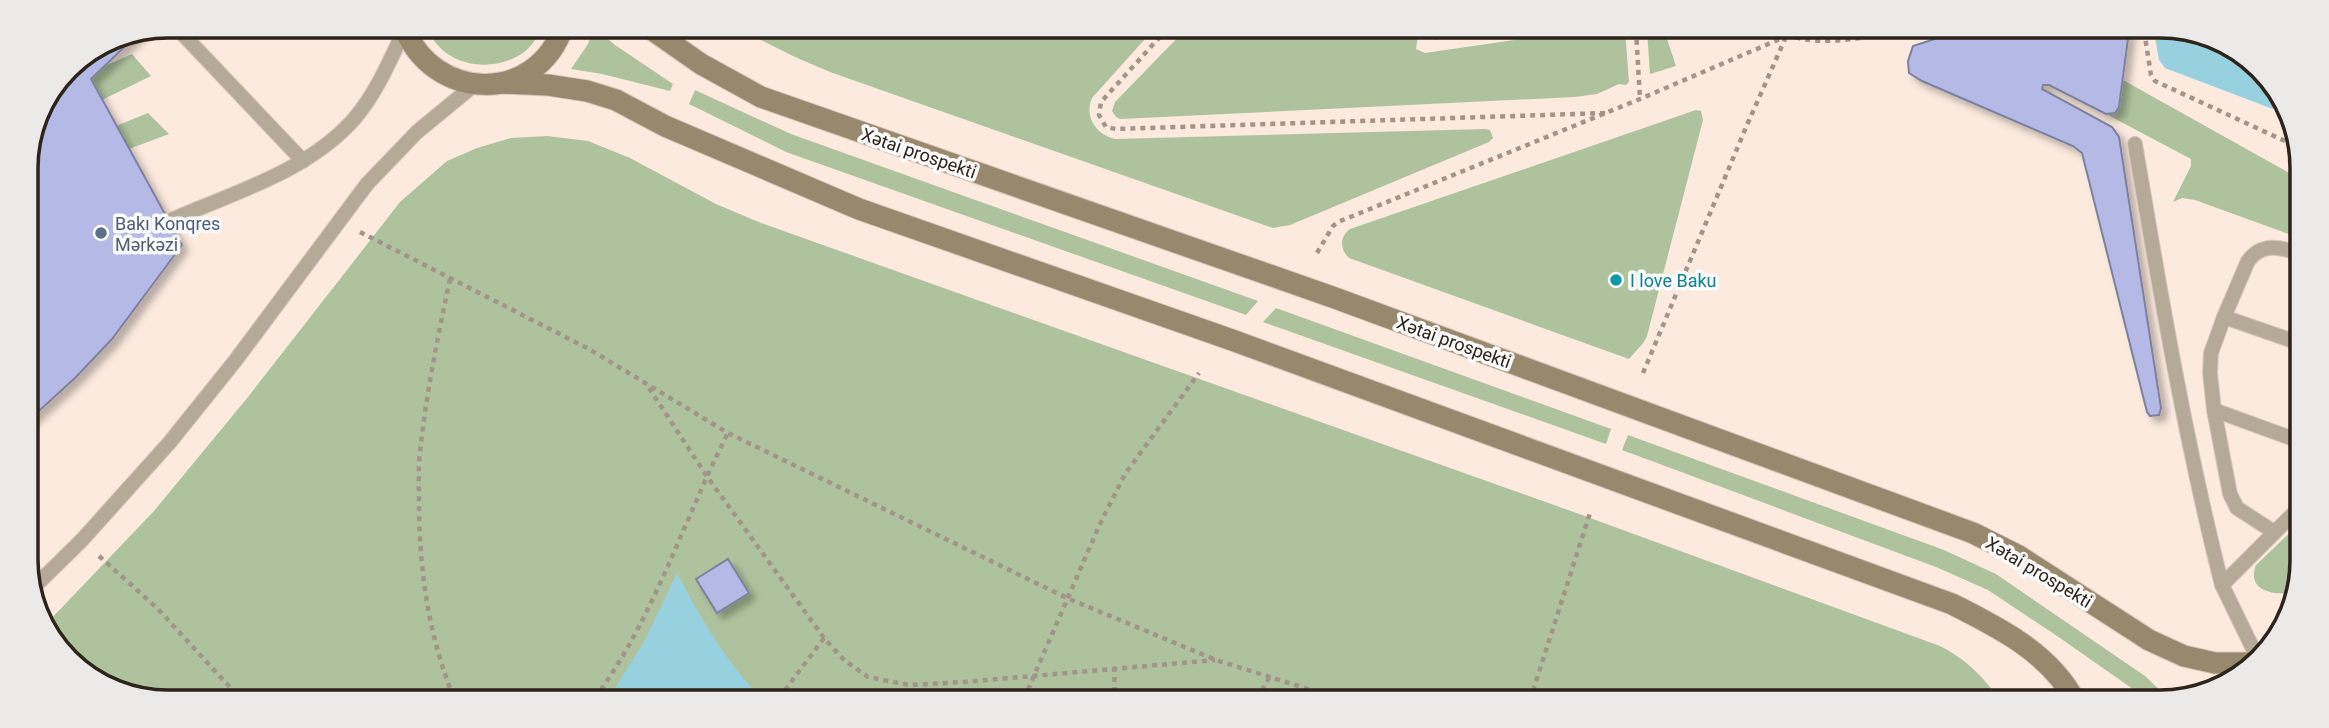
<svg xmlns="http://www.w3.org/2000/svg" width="2329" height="728" font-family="Roboto,sans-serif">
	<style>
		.green { fill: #aec39d }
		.water { fill: #97d1df }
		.building { fill: #b4b9e5; stroke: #7e819d; stroke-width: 2; filter: url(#shadow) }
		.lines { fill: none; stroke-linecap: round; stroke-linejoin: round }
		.lane-casing { stroke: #d7c6bb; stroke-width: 16 }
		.secondary-casing { stroke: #d7c6bb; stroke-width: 23 }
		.path { stroke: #a2948a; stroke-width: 4.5; stroke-dasharray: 5 5; stroke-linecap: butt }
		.lane { stroke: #b5aa98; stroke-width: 14 }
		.secondary { stroke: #98896e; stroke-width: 21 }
		.service-dot { fill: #5c6f8a; stroke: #fbfbfb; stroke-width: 2.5 }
		.culture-dot { fill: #0f9aa8; stroke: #fbfbfb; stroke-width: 2.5 }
		.labels { text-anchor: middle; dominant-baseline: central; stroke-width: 7; stroke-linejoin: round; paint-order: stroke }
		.street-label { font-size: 18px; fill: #2e241c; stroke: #fbfbfb }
		.service-label { font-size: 18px; fill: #4e5e75; stroke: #fbfbfb; text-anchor: start }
		.culture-label { font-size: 18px; fill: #0d838f; stroke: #fbfbfb; text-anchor: start }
		.rim { fill: none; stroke: #2e241c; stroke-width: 3.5 }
	</style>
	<defs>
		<filter id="shadow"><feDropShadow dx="6" dy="6" stdDeviation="3.5" flood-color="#0004"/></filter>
	</defs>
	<rect width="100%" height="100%" fill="#fceade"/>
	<g class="green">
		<path d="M427 27H542C537 38 530 50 518 56 486 74 440 64 427 27Z"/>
		<path d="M594 27 615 45 673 84 670 91 602 74 571 69 588 44Z"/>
		<path d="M737 28 1154 29 1092 98C1084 117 1096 134 1115 139L1485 129 1490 130 1493 138 1489 142 1290 225 1273 228 830 72 795 57Z"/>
		<path d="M1186 29H1419L1416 49 1425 53 1570 32V30H1625L1629 82 1626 85 1619 84 1597 94 1575 97 1120 119 1116 117 1112 111 1115 102Z"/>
		<path d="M1647 30H1664L1676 66 1650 74Z"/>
		<path d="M132 54 151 76 102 100 91 79 105 66Z"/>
		<path d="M2123 80 2300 179V238L2195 200 2182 198 2173 202 2191 166V159L2106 114 2115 113 2119 107Z"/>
		<path d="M695 90 791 134 1258 301 1246 315 786 152 689 104Z"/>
		<path d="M1696 110 1701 111 1703 120 1647 336 1644 342 1629 359 1349 258C1340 249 1339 237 1350 229Z"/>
		<path d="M148 113 169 134 129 149 116 126Z"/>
		<path d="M547 136 588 141 630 158 716 204 761 223 1582 515 1940 646C1966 659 1984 677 2000 701L132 697 68 660 48 622 154 511 248 397 400 202 447 161 477 148 511 138Z"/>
		<path d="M1276 308 1611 429 1606 444 1263 322Z"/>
		<path d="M1628 435 1944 550 1996 574 2145 676 2166 696 2162 701H2150L2060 638 1988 590 1936 567 1622 450Z"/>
		<path d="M2298 525V591C2279 597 2245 593 2256 565Z"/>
	</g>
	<g class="water">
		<path d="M2154 31H2197L2267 74 2286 114 2165 68 2159 60Z"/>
		<path d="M677 573C702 621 724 658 761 698H609L645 640Z"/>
	</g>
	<g class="building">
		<path d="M1962 30 2129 31 2119 107 2115 113 2106 114 2049 85H2043L2042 89 2112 127 2119 137 2161 408 2159 415 2150 416 2147 412 2082 153 2073 146 1922 81 1909 73 1908 61 1913 46Z"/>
		<path d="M140 32 91 79 182 245 112 339 76 377 28 421 27 160 41 106 68 68 115 37Z"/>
		<path d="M728 559 749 593 717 613 696 579Z"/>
	</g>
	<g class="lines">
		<defs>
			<g id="lane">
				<path d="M175 26 303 161"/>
				<path d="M2135 144C2160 291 2185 440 2222 585"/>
				<path d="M169 221C232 193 308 172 355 118 377 92 390 60 405 29"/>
				<path d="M2224 317 2299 343"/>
				<path d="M2214 410 2299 441"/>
				<path d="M2274 532 2237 508 2230 494 2214 410 2210 373 2211 353 2224 317 2248 261C2262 242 2281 247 2300 254"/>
				<path d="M31 590 82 540 170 442 235 361 367 184 417 132 474 85"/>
				<path d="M2257 657 2222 585 2298 509"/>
			</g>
			<g id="secondary">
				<path d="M404 27C433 102 536 105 563 27"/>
				<path d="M648 27 701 64 761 97 1335 298 1973 533 2019 556 2149 640 2184 656 2215 663H2254"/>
				<path d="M501 83 548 85 587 91 616 100 665 126 859 209 1232 340 1952 604C1998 627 2050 653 2075 701"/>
			</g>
		</defs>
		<use href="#lane" class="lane-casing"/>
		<use href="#secondary" class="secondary-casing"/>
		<g class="path">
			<path d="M1167 29 1101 102 1099 115 1106 127 1116 129 1606 113"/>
			<path d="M1636 30 1640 99"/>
			<path d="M1777 30C1809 49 1863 39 1898 30"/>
			<path d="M2144 31 2151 75 2155 81 2300 148"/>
			<path d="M1434 38 1450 29"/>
			<path d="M360 232 589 349 728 433 1067 598 1216 660 1343 700"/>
			<path d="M1317 253 1333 226 1338 222 1640 99 1787 36"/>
			<path d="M450 279C438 336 426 394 420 452 418 468 419 484 419 500 419 568 428 635 454 698"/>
			<path d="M1643 373 1747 125 1789 30"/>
			<path d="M649 388 706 475 824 638 844 660 868 677 909 685 964 682 1215 660"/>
			<path d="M99 556 157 608 239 697"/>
			<path d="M1114 667 1115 699"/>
			<path d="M595 698C654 618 683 521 728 433"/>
			<path d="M779 698 824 638"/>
			<path d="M1024 699 1099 526 1125 474 1199 373"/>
			<path d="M1257 699 1270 676"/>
			<path d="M1530 700 1591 510"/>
		</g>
		<use href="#lane" class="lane"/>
		<use href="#secondary" class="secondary"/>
	</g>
	<circle class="service-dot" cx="101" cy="233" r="7"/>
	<circle class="culture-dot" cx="1616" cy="280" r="7"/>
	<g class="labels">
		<g class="street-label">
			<text transform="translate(919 153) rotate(19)">Xətai prospekti</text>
			<text transform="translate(1454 342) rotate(20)">Xətai prospekti</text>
			<text transform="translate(2039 572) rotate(31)">Xətai prospekti</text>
		</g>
		<g class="service-label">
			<text x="115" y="223">Bakı Konqres<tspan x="115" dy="21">Mərkəzi</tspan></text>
		</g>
		<g class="culture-label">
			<text x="1630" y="280">I love Baku</text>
		</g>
	</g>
	<path d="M0 0H2329V728H0ZM168 38H2160A130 130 0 0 1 2290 168V560A130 130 0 0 1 2160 690H168A130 130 0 0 1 38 560V168A130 130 0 0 1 168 38Z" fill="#ebeae9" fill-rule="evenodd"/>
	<path class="rim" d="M168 38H2160A130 130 0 0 1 2290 168V560A130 130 0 0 1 2160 690H168A130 130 0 0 1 38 560V168A130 130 0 0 1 168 38Z"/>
</svg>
